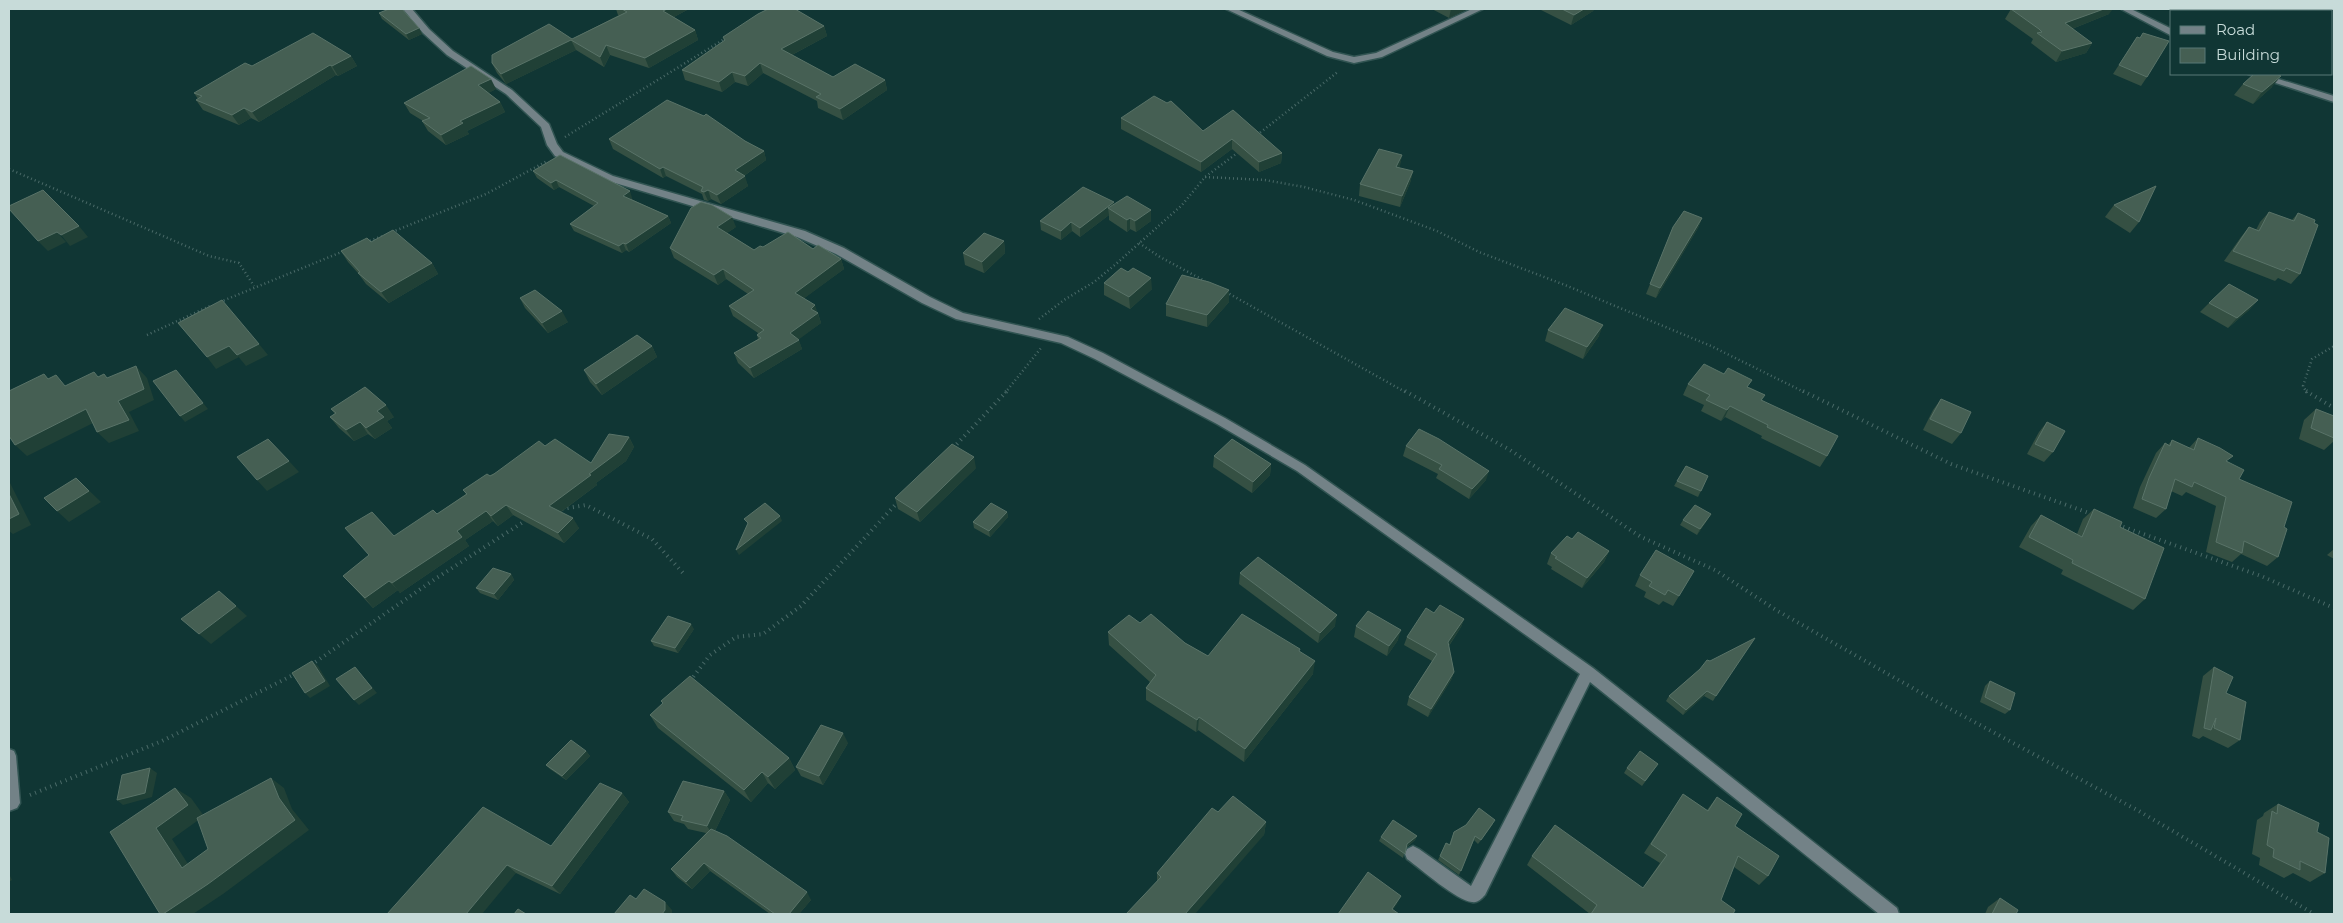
<svg xmlns="http://www.w3.org/2000/svg" width="2343" height="923" font-family="Montserrat,sans-serif">
	<style>
		.lines { fill: none; stroke-linecap: round; stroke-linejoin: round }
		.minor-casing { stroke: #315452; stroke-width: 3 }
		.path-far1 { stroke: #4a6a68; stroke-width: 2.5; stroke-dasharray: 1 3; stroke-linecap: butt }
		.path { stroke: #4a6a68; stroke-width: 4; stroke-dasharray: 1 4.5; stroke-linecap: butt }
		.minor { fill: #738287; fill-rule: evenodd }
		.wall { fill: #355043 }
		.shaded-wall { fill: #204036 }
		.building { fill: #455f53; stroke: #597368 }
	</style>
	<rect width="100%" height="100%" fill="#103634"/>
	<g class="lines">
		<defs>
			<g id="minor">
				<path d="M403 9H412L429 29 453 51 512 90 549 124 557 144 563 152 613 176 805 231 844 248 930 297 963 313 1068 337 1103 353 1225 418 1305 465 1593 668 1897 908 1899 914H1879L1590 682 1485 895C1481 899 1478 903 1472 902 1457 901 1421 869 1407 859L1405 854 1407 849 1413 846 1419 849 1471 886 1580 674 1297 471 1217 424 1095 359 1061 343 956 319 922 303 836 254 797 237 605 180 555 156 547 145 541 127 506 94 447 55 423 33Z"/>
				<path d="M1226 9H1237L1333 52 1354 57 1376 53 1472 9H1483L1382 57 1354 63 1327 56Z"/>
				<path d="M2121 9H2131L2172 29V36Z"/>
				<path d="M2248 74H2262L2334 96V102Z"/>
				<path d="M9 749 14 751 16 756 20 803 17 808 9 811Z"/>
			</g>
		</defs>
		<use href="#minor" class="minor-casing"/>
		<g class="path-far1">
			<path d="M1257 135 1339 71"/>
			<path d="M565 137 726 38"/>
			<path d="M9 169 209 256 239 263 254 286"/>
			<path d="M1205 177 1265 180 1304 187 1354 200 1437 231 1479 252 1565 285 1711 346 1806 393"/>
			<path d="M392 232 486 194 547 161"/>
			<path d="M366 242 386 235"/>
			<path d="M1139 243 1160 257 1205 281"/>
			<path d="M1226 292 1407 393"/>
			<path d="M220 302 344 251"/>
			<path d="M1039 319 1064 300 1094 282 1116 264 1182 205 1205 177 1240 151"/>
			<path d="M147 335 210 306"/>
			<path d="M1005 393 1041 348"/>
			<path d="M2307 393 2303 386 2312 359 2334 346"/>
		</g>
		<g class="path">
			<path d="M1405 391 1510 450 1641 537 1715 570 1776 610 1930 698 2137 810 2314 914"/>
			<path d="M1803 391 1951 464 2092 514"/>
			<path d="M2306 391 2334 408"/>
			<path d="M953 448 1007 391"/>
			<path d="M562 509 586 505 652 539 684 574"/>
			<path d="M2118 525 2261 576 2334 608"/>
			<path d="M311 665 435 579 528 519"/>
			<path d="M690 681 710 655 736 637 763 634 801 606 898 502"/>
			<path d="M30 795 162 741 297 673"/>
		</g>
		<use href="#minor" class="minor"/>
	</g>
	<g class="wall">
		<path d="M616 9H687V10L674 17 695 30 698 40 649 68 610 55 604 67 576 50 506 84 497 73 492 63 572 39 619 15H618Z"/>
		<path d="M1432 9H1466L1465 10 1449 18Z"/>
		<path d="M1539 9H1594L1593 11 1571 25Z"/>
		<path d="M2011 9 2109 14 2072 29 2092 43 2086 53 2056 62 2031 43 2033 39 2005 19Z"/>
		<path d="M379 13 419 28 422 34 409 40 382 19Z"/>
		<path d="M824 26 827 36 792 55 833 77 885 80 887 90 843 120 818 108 817 101 763 73 748 86 735 82 722 92 685 80 682 70 724 41 723 37Z"/>
		<path d="M2137 37 2147 77 2141 86 2113 74Z"/>
		<path d="M351 56 357 66 338 76 336 75 259 122 251 118 239 125 203 110 196 100 198 99 194 93 252 66Z"/>
		<path d="M2243 84 2272 87 2253 104 2234 95Z"/>
		<path d="M496 89 488 93 500 102 505 112 467 131 469 134 446 145 428 131 422 121H423L410 113 404 103Z"/>
		<path d="M1233 110 1282 153 1281 163 1259 172 1232 149 1201 172 1121 129V118L1203 131Z"/>
		<path d="M609 139 745 141 764 151 766 160 744 176 748 186 721 204 711 199 708 201 704 200 702 194 666 176 663 178 613 149Z"/>
		<path d="M1402 155 1399 168 1413 171 1410 183 1400 207 1359 196 1360 184Z"/>
		<path d="M533 171 632 198 631 199 668 216 671 223 629 252 626 250 622 253 574 231 570 224 594 206 559 187 554 190 537 178Z"/>
		<path d="M1114 202V205L1151 221 1136 232 1130 229 1127 232 1109 220V215L1080 237 1072 231 1061 240 1041 230 1040 221Z"/>
		<path d="M2114 205 2139 222 2130 233 2105 217Z"/>
		<path d="M2269 212 2291 221 2298 213 2314 223 2300 274 2291 284 2278 278 2275 281 2224 261 2241 237 2249 227 2256 230 2260 222Z"/>
		<path d="M1702 218 1698 228 1656 298 1646 294 1673 227Z"/>
		<path d="M736 227 727 233 754 250 763 247 813 249 841 259 844 269 804 298 818 313 821 323 798 339 802 349 754 378 738 363 734 353 758 339 757 335 758 333 733 316 729 306 748 294 726 279 718 285 674 258 670 248Z"/>
		<path d="M1004 241 1005 253 984 273 965 265 963 253Z"/>
		<path d="M371 242 432 263 438 274 389 303 366 284 358 273 348 262 341 251Z"/>
		<path d="M1104 283 1152 289 1130 309 1104 295Z"/>
		<path d="M520 298 568 322 548 333 525 308Z"/>
		<path d="M2258 300 2249 310 2228 328 2200 312 2209 303Z"/>
		<path d="M1229 302 1207 327 1166 316V304Z"/>
		<path d="M1548 330 1599 336 1583 359 1545 341Z"/>
		<path d="M652 346 657 357 602 395 590 382 584 370Z"/>
		<path d="M1688 384 1749 387 1765 395 1762 400 1827 456 1820 467 1761 438 1762 436 1725 417 1721 421 1701 411 1704 405 1683 395Z"/>
		<path d="M1941 399 1961 433 1952 444 1923 430 1933 410Z"/>
		<path d="M331 409 394 417 387 421 392 428 375 439 368 434 354 441 339 428 330 417 335 414Z"/>
		<path d="M2316 409 2334 416V441L2324 450 2299 439 2304 420Z"/>
		<path d="M2047 422 2053 452 2044 462 2027 454 2039 432Z"/>
		<path d="M629 437 634 447 626 461 596 483 597 485 561 512 579 528 564 543 513 515 498 526 493 521 465 540 469 546 400 593 398 590 373 608 343 576 394 536 437 514 466 494 463 490 545 446 591 463Z"/>
		<path d="M2198 438 2227 461 2239 479 2284 527 2278 557 2267 566 2241 554 2232 562 2206 552 2216 506 2186 492 2182 496 2171 491 2166 509 2156 518 2133 508 2140 487 2156 453 2165 443 2168 445 2172 440 2189 448Z"/>
		<path d="M1406 446 1486 480 1469 499 1436 478 1438 474 1403 456Z"/>
		<path d="M1214 456 1271 464 1270 475 1252 493 1213 467Z"/>
		<path d="M1686 466 1708 476 1698 497 1674 486Z"/>
		<path d="M976 468 920 522 898 509 895 498Z"/>
		<path d="M2094 509 2120 527 2145 599 2133 610 2061 574 2063 570 2019 547 2031 526 2041 515 2077 534 2083 519Z"/>
		<path d="M1007 512 1008 517 990 537 974 528 973 522Z"/>
		<path d="M1708 519 1697 535 1680 525 1683 520Z"/>
		<path d="M1572 539 1609 551 1604 562 1582 588 1551 569 1552 567 1547 564 1551 553Z"/>
		<path d="M2334 549V559L2327 555Z"/>
		<path d="M1694 571 1673 606 1663 601 1659 605 1644 597 1646 592 1635 586 1640 575Z"/>
		<path d="M1240 573 1335 626 1318 643 1239 584Z"/>
		<path d="M511 574 514 580 498 600 480 593 476 588Z"/>
		<path d="M1434 613 1464 619 1461 627 1449 646 1454 672 1451 680 1428 717 1407 705 1409 697 1432 661 1404 645 1407 637Z"/>
		<path d="M1140 623 1185 643 1208 656 1300 652 1313 674 1244 762 1198 730 1196 732 1146 700V688L1150 682 1109 645 1108 632Z"/>
		<path d="M1356 626 1398 640 1387 656 1354 637Z"/>
		<path d="M694 629 678 653 654 646 651 641Z"/>
		<path d="M2214 667 2226 693 2240 740 2228 748 2203 736 2199 739 2192 736 2203 676Z"/>
		<path d="M1700 669 1716 696 1713 701 1704 696 1683 715 1666 701 1669 696Z"/>
		<path d="M1990 681 2010 710 2005 714 1980 702 1985 686Z"/>
		<path d="M661 701 789 758 795 770 775 789 768 783 751 802 658 728 650 715 663 704Z"/>
		<path d="M848 743 823 785 801 776 796 767Z"/>
		<path d="M586 751 590 756 566 780 550 769 546 765Z"/>
		<path d="M1658 764 1642 786 1624 773 1627 768Z"/>
		<path d="M724 791 730 800 715 831 811 900 799 914H770L710 871 692 889 677 877 671 869 706 833 688 829 684 824 674 821 668 812Z"/>
		<path d="M622 793 629 802 560 894 516 873 387 914 551 846Z"/>
		<path d="M1683 794 1707 810 1717 797 1768 876 1759 885 1734 867 1721 900 1733 914H1590L1527 865 1532 856 1643 888 1660 863 1644 853Z"/>
		<path d="M2278 804 2317 832 2325 873 2310 882 2293 873 2284 878 2259 865 2260 858 2252 854 2257 820 2263 816 2264 813Z"/>
		<path d="M1218 812 1266 822 1264 835 1157 881V873Z"/>
		<path d="M1493 824 1478 844 1474 840 1459 875 1438 860 1446 843 1449 845 1454 832Z"/>
		<path d="M1417 836 1415 840 1406 848 1403 858 1379 841 1381 837Z"/>
		<path d="M2000 898 2016 914H1985L1988 907Z"/>
	</g>
	<g class="shaded-wall">
		<path d="M667 9H687V10L666 21 663 11Z"/>
		<path d="M1451 9H1466L1465 10 1449 18Z"/>
		<path d="M1584 9H1594L1593 11 1571 25 1574 15Z"/>
		<path d="M2104 9H2113L2109 14 2059 34 2065 23Z"/>
		<path d="M824 26 827 36 784 59 781 49Z"/>
		<path d="M419 28 422 34 409 40 406 34Z"/>
		<path d="M695 30 698 40 649 68 645 58Z"/>
		<path d="M571 40 576 50 506 84 501 74Z"/>
		<path d="M2092 43 2086 53 2056 62 2062 51Z"/>
		<path d="M606 45 610 55 604 67 600 57Z"/>
		<path d="M351 56 357 66 338 76 332 66Z"/>
		<path d="M760 63 763 73 748 86 745 76Z"/>
		<path d="M330 65 336 75 259 122 252 112Z"/>
		<path d="M732 72 735 82 722 92 719 82Z"/>
		<path d="M2281 76 2272 87 2253 104 2262 92Z"/>
		<path d="M491 79 496 89 483 96 478 85Z"/>
		<path d="M885 80 887 90 843 120 840 109Z"/>
		<path d="M500 102 505 112 467 131 469 134 446 145 441 135 460 121Z"/>
		<path d="M244 108 251 118 239 125 232 115Z"/>
		<path d="M1232 139V149L1201 172V162Z"/>
		<path d="M764 151 766 160 738 180 735 170Z"/>
		<path d="M1282 153 1281 163 1259 172V162Z"/>
		<path d="M1402 155 1400 166 1394 179 1396 167Z"/>
		<path d="M663 167 666 176 663 178 660 169Z"/>
		<path d="M1413 171 1410 183 1400 207 1402 196Z"/>
		<path d="M745 176 748 186 721 204 717 195Z"/>
		<path d="M556 180 559 187 554 190 551 183Z"/>
		<path d="M708 190 711 199 708 201 704 192Z"/>
		<path d="M630 191 632 198 626 203 623 196Z"/>
		<path d="M1114 202V211L1108 208 1109 215 1080 237V228Z"/>
		<path d="M1151 210V221L1136 232 1135 221Z"/>
		<path d="M668 216 671 223 629 252 626 244Z"/>
		<path d="M732 217 736 227 721 237 717 227Z"/>
		<path d="M1130 218V229L1127 232V220Z"/>
		<path d="M1702 218 1698 228 1656 298 1660 288Z"/>
		<path d="M1071 222 1072 231 1061 240V231Z"/>
		<path d="M79 226 88 237 70 246 61 235Z"/>
		<path d="M57 232 66 242 48 251 38 241Z"/>
		<path d="M1004 241 1005 253 984 273 982 262Z"/>
		<path d="M623 243 626 250 622 253 619 246Z"/>
		<path d="M841 259 844 269 798 303 795 293Z"/>
		<path d="M432 263 438 274 389 303 381 292Z"/>
		<path d="M723 269 726 279 718 285 714 275Z"/>
		<path d="M1151 278 1152 289 1130 309 1129 297Z"/>
		<path d="M1229 290V302L1207 327V315Z"/>
		<path d="M2258 300 2249 310 2228 328 2237 318Z"/>
		<path d="M815 305 821 323 794 343 799 340 802 349 754 378 750 368 790 333 811 309Z"/>
		<path d="M562 311 568 322 548 333 542 323Z"/>
		<path d="M1603 325 1599 336 1583 359 1587 347Z"/>
		<path d="M259 344 268 355 246 366 237 355Z"/>
		<path d="M229 346 239 357 216 369 207 357Z"/>
		<path d="M652 346 657 357 602 395 596 384Z"/>
		<path d="M136 366 147 378 154 400 129 412 139 431 109 443 97 432 118 401Z"/>
		<path d="M181 376 208 409 185 422 180 416Z"/>
		<path d="M386 405 394 417 387 421 392 428 375 439 366 428 377 411Z"/>
		<path d="M1730 406 1725 417 1721 421 1727 410Z"/>
		<path d="M86 409 97 421 27 456 15 445Z"/>
		<path d="M360 422 368 434 354 441 346 430Z"/>
		<path d="M629 437 634 447 626 461 596 483 597 485 555 516 549 506Z"/>
		<path d="M974 457 976 468 920 522 917 512Z"/>
		<path d="M289 461 299 472 267 491 257 480Z"/>
		<path d="M1271 464 1270 475 1252 493 1253 482Z"/>
		<path d="M1489 471 1486 480 1469 499 1472 489Z"/>
		<path d="M76 478 101 502 69 522 57 511Z"/>
		<path d="M9 481 31 525 13 534 9 531Z"/>
		<path d="M506 505 513 515 498 526 491 516Z"/>
		<path d="M486 511 493 521 465 540 469 546 400 593 392 583 457 531Z"/>
		<path d="M1007 512 1008 517 990 537 989 531Z"/>
		<path d="M1711 514 1708 519 1697 535 1700 529Z"/>
		<path d="M780 516 782 521 739 555 736 550Z"/>
		<path d="M573 518 579 528 564 543 558 533Z"/>
		<path d="M1609 551 1604 562 1582 588 1587 578Z"/>
		<path d="M511 574 514 580 498 600 494 594Z"/>
		<path d="M389 581 398 590 373 608 365 598Z"/>
		<path d="M236 606 247 616 211 644 199 634Z"/>
		<path d="M1337 615 1335 626 1318 643 1320 633Z"/>
		<path d="M1464 619 1461 627 1445 651 1448 642Z"/>
		<path d="M691 624 694 629 678 653 675 648Z"/>
		<path d="M1401 630 1398 640 1387 656 1389 646Z"/>
		<path d="M312 661 318 666 330 686 310 698 305 693Z"/>
		<path d="M1315 661 1313 674 1244 762 1245 749Z"/>
		<path d="M355 667 377 693 359 705 354 700Z"/>
		<path d="M1454 672 1451 680 1428 717 1431 709Z"/>
		<path d="M1707 691 1704 696 1683 715 1686 710Z"/>
		<path d="M1199 717 1198 730 1196 732 1197 720Z"/>
		<path d="M843 733 848 743 823 785 819 776Z"/>
		<path d="M586 751 590 756 566 780 562 776Z"/>
		<path d="M789 758 795 770 775 789 768 777Z"/>
		<path d="M150 768 157 773 152 797 123 805 117 800Z"/>
		<path d="M762 772 768 783 751 802 744 790Z"/>
		<path d="M271 778 284 788 292 809 309 830 223 894 193 914H163L279 798Z"/>
		<path d="M175 788 191 798 204 816 172 839 197 878 182 868 156 828Z"/>
		<path d="M724 791 730 800 713 835 707 826Z"/>
		<path d="M622 793 629 802 560 894 552 886Z"/>
		<path d="M1266 822 1264 835 1195 914H1185Z"/>
		<path d="M1417 836 1415 840 1405 848 1407 844Z"/>
		<path d="M704 863 710 871 692 889 686 882Z"/>
		<path d="M507 865 516 873 482 914H466Z"/>
		<path d="M9 874 12 880 9 882Z"/>
		<path d="M807 892 811 900 799 914H789Z"/>
		<path d="M1401 896 1397 904 1390 914 1392 909Z"/>
		<path d="M665 902 672 910V914H662Z"/>
	</g>
	<g class="building">
		<path d="M389 9H402L419 28 406 34 379 13Z"/>
		<path d="M622 9H667L663 11 695 30 645 58 606 45 600 57 571 40 501 74 492 63V55L549 24 572 39 627 12Z"/>
		<path d="M768 9H795L824 26 781 49 833 77 855 64 885 80 840 109 816 97 821 94 760 63 745 76 732 72 719 82 682 70 725 40 723 37 758 14Z"/>
		<path d="M1562 9H1584L1574 15Z"/>
		<path d="M2011 9H2104L2065 23 2092 43 2062 51 2037 33 2042 32 2039 29Z"/>
		<path d="M313 33 351 56 332 66 330 65 252 112 244 108 232 115 196 100 202 96 194 93 245 63 252 66Z"/>
		<path d="M2143 33 2169 41 2147 77 2119 65 2137 37 2140 38Z"/>
		<path d="M471 66 491 79 478 85 500 102 460 121 463 123 441 135 422 121 430 118 404 103Z"/>
		<path d="M2254 74H2277L2281 76 2262 92 2243 84Z"/>
		<path d="M1154 96 1167 103 1171 101 1203 131 1233 110 1282 153 1259 162 1232 139 1201 162 1121 118Z"/>
		<path d="M667 100 704 116 706 114 745 141 764 151 735 170 745 176 717 195 708 190 704 192 701 191 703 187 663 167 660 169 609 139Z"/>
		<path d="M1379 149 1402 155 1396 167 1413 171 1402 196 1360 184Z"/>
		<path d="M560 155 630 191 623 196 668 216 626 244 623 243 619 246 570 224 598 203 556 180 551 183 533 171Z"/>
		<path d="M2156 186 2139 222 2114 205Z"/>
		<path d="M1083 187 1114 202 1080 228 1071 222 1061 231 1040 221Z"/>
		<path d="M43 190 79 226 61 235 57 232 38 241 9 209V206Z"/>
		<path d="M1127 196 1151 210 1135 221 1130 218 1127 220 1108 208Z"/>
		<path d="M701 202 712 205 732 217 717 227 754 250 760 246 763 247 788 232 813 249 818 245 841 259 795 293 815 305 811 309 818 313 790 333 799 340 750 368 734 353 761 338 757 335 764 330 729 306 754 290 723 269 714 275 670 248 691 208Z"/>
		<path d="M1684 211 1702 218 1660 288 1650 284 1673 227Z"/>
		<path d="M2269 212 2294 221 2298 213 2315 220 2314 223 2318 225 2300 274 2286 268 2284 271 2233 251 2249 227 2259 231Z"/>
		<path d="M393 230 432 263 381 292 358 273 360 272 341 251 367 238 371 242Z"/>
		<path d="M984 233 1004 241 982 262 963 253Z"/>
		<path d="M1121 268 1128 272 1133 268 1151 278 1129 297 1104 283Z"/>
		<path d="M1182 275 1209 282 1229 290 1207 315 1166 304Z"/>
		<path d="M2229 284 2258 300 2237 318 2209 303Z"/>
		<path d="M535 290 562 311 542 323 520 298Z"/>
		<path d="M222 300 259 344 237 355 229 346 207 357 178 323Z"/>
		<path d="M1565 308 1603 325 1587 347 1548 330Z"/>
		<path d="M637 335 652 346 596 384 584 370Z"/>
		<path d="M1704 364 1724 374 1728 368 1752 380 1747 387 1765 395 1761 400 1838 436 1827 456 1767 427 1768 425 1730 406 1727 410 1706 400 1710 395 1688 384Z"/>
		<path d="M136 366 144 389 118 401 129 420 97 432 86 409 15 445 9 436V391L44 374 48 379 56 375 65 386 94 372 98 377 104 374 107 378Z"/>
		<path d="M176 370 203 403 180 416 153 381Z"/>
		<path d="M365 387 386 405 377 411 384 417 366 428 360 422 346 430 330 417 336 413 331 409Z"/>
		<path d="M1941 399 1971 412 1961 433 1930 419Z"/>
		<path d="M2316 409 2334 416V438L2311 428Z"/>
		<path d="M2047 422 2065 431 2053 452 2035 444Z"/>
		<path d="M1419 429 1439 439 1489 471 1472 489 1439 469 1442 465 1406 446Z"/>
		<path d="M609 434 629 437 620 451 589 474 591 475 549 506 573 518 558 533 506 505 491 516 486 511 457 531 462 537 392 583 389 581 365 598 343 576 369 555 345 528 372 512 394 536 433 510 437 514 467 494 463 490 487 474 490 476 494 474 539 441 545 446 555 439 591 463Z"/>
		<path d="M2198 438 2220 448 2233 456 2226 461 2244 470 2239 479 2292 502 2284 527 2287 529 2278 557 2244 541 2242 553 2216 542 2226 497 2194 482 2192 487 2175 479 2166 509 2142 499 2149 478 2165 443 2170 446 2172 440 2194 450Z"/>
		<path d="M268 439 289 461 257 480 237 457Z"/>
		<path d="M1232 439 1271 464 1253 482 1214 456Z"/>
		<path d="M952 444 974 457 917 512 895 498Z"/>
		<path d="M1686 466 1708 476 1701 491 1677 481Z"/>
		<path d="M76 478 89 491 57 511 44 498Z"/>
		<path d="M9 494 19 514 9 519Z"/>
		<path d="M765 503 780 516 736 550 748 523 744 519Z"/>
		<path d="M991 503 1007 512 989 531 973 522Z"/>
		<path d="M1695 505 1711 514 1700 529 1683 520Z"/>
		<path d="M2094 509 2122 522 2120 527 2164 548 2145 599 2072 563 2073 560 2029 537 2041 515 2082 537Z"/>
		<path d="M1578 532 1609 551 1587 578 1555 558 1557 557 1551 553 1567 536 1572 539Z"/>
		<path d="M1656 550 1694 571 1679 596 1668 590 1665 595 1649 586 1652 582 1640 575Z"/>
		<path d="M1258 557 1337 615 1320 633 1240 573Z"/>
		<path d="M493 568 511 574 494 594 476 588Z"/>
		<path d="M219 591 236 606 199 634 181 619Z"/>
		<path d="M1440 605 1464 619 1448 642 1454 672 1431 709 1409 697 1437 654 1407 637 1426 608 1434 613Z"/>
		<path d="M1368 611 1401 630 1389 646 1356 626Z"/>
		<path d="M1151 614 1185 643 1208 656 1242 614 1300 649 1299 651 1315 661 1245 749 1199 717 1197 720 1146 688 1156 675 1108 632 1129 615 1140 623Z"/>
		<path d="M668 616 691 624 675 648 651 641Z"/>
		<path d="M1755 638 1716 696 1707 691 1686 710 1669 696 1700 669 1707 660 1710 661Z"/>
		<path d="M312 661 325 681 305 693 292 673Z"/>
		<path d="M355 667 372 688 354 700 336 679Z"/>
		<path d="M2214 667 2233 677 2226 693 2246 702 2240 740 2214 728 2216 718 2211 730 2204 728Z"/>
		<path d="M690 676 789 758 768 777 762 772 744 790 650 715 663 703 661 701Z"/>
		<path d="M1990 681 2015 693 2010 710 1985 697Z"/>
		<path d="M821 725 843 733 819 776 796 767Z"/>
		<path d="M571 740 586 751 562 776 546 765Z"/>
		<path d="M1640 751 1658 764 1645 781 1627 768Z"/>
		<path d="M150 768 145 793 117 800 122 775Z"/>
		<path d="M271 778 279 798 295 820 208 884 163 914H160L110 832 175 788 188 805 156 828 182 868 208 849 197 818Z"/>
		<path d="M683 781 724 791 707 826 681 820 683 816 668 812Z"/>
		<path d="M600 783 622 793 552 886 507 865 466 914H387L483 807 551 846Z"/>
		<path d="M1683 794 1708 811 1717 797 1742 814 1735 826 1779 856 1768 876 1738 856 1721 900 1735 910 1733 914H1591L1597 905 1532 856 1555 825 1643 888 1667 855 1651 844Z"/>
		<path d="M1233 796 1266 822 1185 914H1126L1161 877 1157 873 1212 808 1218 812Z"/>
		<path d="M2278 804 2319 823 2317 832 2329 838 2325 873 2300 861V870L2273 857 2274 849 2267 845 2272 811 2277 814Z"/>
		<path d="M1479 808 1495 820 1481 840 1475 836 1461 871 1440 856 1446 843 1450 845 1454 832 1466 825Z"/>
		<path d="M1393 820 1417 836 1407 844 1405 854 1381 837Z"/>
		<path d="M711 829 727 836 807 892 789 914H775L704 863 686 882 671 869Z"/>
		<path d="M1368 872 1401 896 1392 909 1399 914H1338Z"/>
		<path d="M644 889 665 902V910L662 914H614L630 895 636 899Z"/>
		<path d="M2000 898 2018 910 2016 914H1992Z"/>
		<path d="M518 909 526 914H514Z"/>
	</g>
	<rect width="2343" height="923" fill="none" stroke="#c7dbd9" stroke-width="20"/>
	<rect x="2170" y="10" width="162" height="65" fill="#103634" stroke="#597876"/>
	<rect x="2180" y="26" width="25" height="8" fill="#738287" stroke="#597876"/>
	<text x="2216" y="35" font-size="15" fill="#c7dbd9">Road</text>
	<rect x="2180" y="48" width="25" height="15" fill="#455f53" stroke="#597876"/>
	<text x="2216" y="60" font-size="15" fill="#c7dbd9">Building</text>
</svg>
